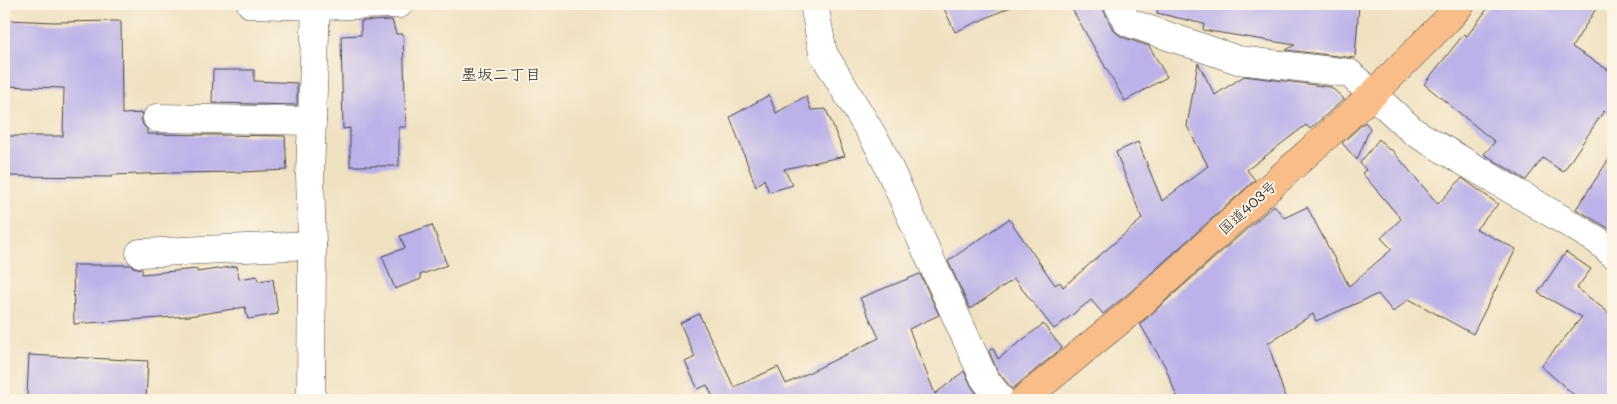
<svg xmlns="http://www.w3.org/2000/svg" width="1617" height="404" font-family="Mali,'Klee One',sans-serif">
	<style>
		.building { fill: #bcb2e9 }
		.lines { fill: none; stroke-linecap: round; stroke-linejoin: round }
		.minor-casing { stroke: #494642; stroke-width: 29 }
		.highway-casing { stroke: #494642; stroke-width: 29 }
		.minor { stroke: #fff; stroke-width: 28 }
		.highway { stroke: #f8bd89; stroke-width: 28 }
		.labels { text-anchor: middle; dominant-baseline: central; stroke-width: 4; stroke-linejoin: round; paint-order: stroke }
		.street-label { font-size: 15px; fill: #2b2b2b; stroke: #fcf5e5 }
		.neighbourhood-label { font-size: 16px; fill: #2b2b2b; stroke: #fcf5e5 }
	</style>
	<rect width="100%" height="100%" fill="#fcf5e5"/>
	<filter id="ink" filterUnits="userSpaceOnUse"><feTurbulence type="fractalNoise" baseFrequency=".02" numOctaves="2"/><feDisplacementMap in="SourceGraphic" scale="10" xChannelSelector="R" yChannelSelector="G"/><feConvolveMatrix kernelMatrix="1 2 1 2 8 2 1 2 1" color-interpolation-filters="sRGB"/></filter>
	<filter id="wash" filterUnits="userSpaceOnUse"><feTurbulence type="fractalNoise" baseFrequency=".0096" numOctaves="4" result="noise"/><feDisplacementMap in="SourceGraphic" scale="20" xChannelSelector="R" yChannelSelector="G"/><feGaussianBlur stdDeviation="1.12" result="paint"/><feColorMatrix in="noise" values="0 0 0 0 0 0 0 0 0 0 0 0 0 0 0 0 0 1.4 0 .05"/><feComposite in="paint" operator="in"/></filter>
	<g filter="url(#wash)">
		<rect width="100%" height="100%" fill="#f0e1c1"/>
		<g id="blocks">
			<g class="building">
				<path d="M942 4H1017L955 32Z"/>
				<path d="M1069 4H1102L1104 11 1113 30 1122 37 1149 46 1167 77 1125 101Z"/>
				<path d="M1158 4H1359L1355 58 1286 50 1295 45 1203 30 1204 24 1157 13Z"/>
				<path d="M1491 4H1599L1572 47 1613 73V117L1604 111 1563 172 1543 158 1526 180 1484 154 1495 142 1424 84 1464 34 1467 36Z"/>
				<path d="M8 20 54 22 121 21 122 114 143 113 141 118 143 125 147 129V134L285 136 287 170 242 172 173 173 112 175V177L4 176V136H63L64 88 4 86V40H8Z"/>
				<path d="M392 20 396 34H403L406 127H399V166H350V128L343 129 341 36 361 35V21Z"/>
				<path d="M1198 63 1215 95 1244 76 1331 87 1344 99 1310 129 1306 125 1247 170 1255 180 1129 293 1103 314 1091 300 1054 329 1014 279 970 309 948 261 1009 219 1055 285 1060 282 1063 287 1142 219 1116 152 1138 142 1162 201 1208 166 1187 126Z"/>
				<path d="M213 70H254V81L297 83V105L212 103Z"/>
				<path d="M769 95 776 113 806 96 811 110 826 109 845 156 784 169 793 185 769 192 764 179 756 187 730 117Z"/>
				<path d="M1365 122 1370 128 1357 160 1342 143Z"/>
				<path d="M1379 139 1389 150 1391 149 1438 204 1462 178 1498 204 1476 229 1516 249 1473 334 1409 299 1393 312 1378 294 1316 321 1313 314 1268 343 1286 400H1178L1165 366 1140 324 1274 205 1284 218 1307 207 1349 286 1392 249 1381 238 1401 219 1362 173 1366 170 1360 163Z"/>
				<path d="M1613 153V231L1576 209Z"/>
				<path d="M432 225 447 265 420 275 421 279 395 289 382 256 405 248 400 236Z"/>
				<path d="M1566 252 1591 269 1577 288 1613 316V400H1580L1541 366 1582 317 1538 293Z"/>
				<path d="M73 265H130L133 267 142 269V274L197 269V272L237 266 239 279 257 276 258 281 273 279 278 314 248 319 245 307 189 316 74 324Z"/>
				<path d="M920 274 939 315 909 329 935 394 964 371 972 387 981 400H704L713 397 707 385 698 389 685 362 695 357 680 323 699 314 734 387 778 367 786 384 879 338 860 298Z"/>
				<path d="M1043 324 1062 348 1012 389 997 370 989 351 993 348 998 359Z"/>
				<path d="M29 355 148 361 146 400H101L27 396Z"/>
			</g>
		</g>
	</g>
	<g filter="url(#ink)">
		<use href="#blocks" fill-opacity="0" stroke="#494642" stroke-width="1"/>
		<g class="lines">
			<defs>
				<g id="minor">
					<path d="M251 4 316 6 399 4"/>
					<path d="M814 4 823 53 880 148 984 378 1001 400"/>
					<path d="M1118 4 1127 22 1238 60 1349 73 1414 132 1597 240 1613 254"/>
					<path d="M157 118 312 121"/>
					<path d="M140 253 312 245"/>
					<path d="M311 400 312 245 310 174 316 6"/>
				</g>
				<path id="highway" d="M1023 400 1139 305 1372 95 1449 18 1461 4"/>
			</defs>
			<use href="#minor" class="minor-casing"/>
			<use href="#highway" class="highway-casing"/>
			<use href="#minor" class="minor"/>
			<use href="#highway" class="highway"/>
		</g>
	</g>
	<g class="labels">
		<g class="street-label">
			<text transform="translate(1247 207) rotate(-42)">国道403号</text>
		</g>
		<g class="neighbourhood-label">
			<text x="501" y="73">墨坂二丁目</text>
		</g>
	</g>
	<rect width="1617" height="404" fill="none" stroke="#fcf5e5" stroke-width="20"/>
</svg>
